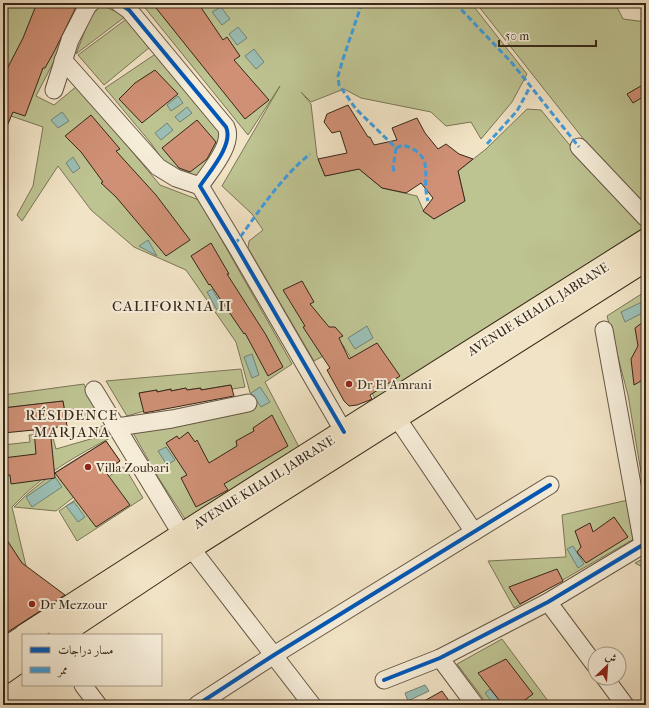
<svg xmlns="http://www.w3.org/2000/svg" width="649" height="708" font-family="'IM FELL French Canon',Amiri,serif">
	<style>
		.green { fill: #bec392; stroke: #7a7556 }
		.water { fill: #9bbeb4; stroke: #738276 }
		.building { fill: #cf9075; stroke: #362719 }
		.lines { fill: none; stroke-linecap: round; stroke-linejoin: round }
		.minor-casing { stroke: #655644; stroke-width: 19 }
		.major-casing { stroke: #362719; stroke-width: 24 }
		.minor { stroke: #f6edd9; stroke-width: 17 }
		.major { stroke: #f1e3c5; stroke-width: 22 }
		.quiet { stroke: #3e9cdf; stroke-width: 3; stroke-dasharray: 6 3; stroke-linecap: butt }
		.cycleway-casing { stroke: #f6edd9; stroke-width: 6 }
		.cycleway { stroke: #0057b8; stroke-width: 4 }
		.poi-dot { fill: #8f2418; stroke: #f6edd9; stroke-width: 1.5 }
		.labels { text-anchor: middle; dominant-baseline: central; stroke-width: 4; stroke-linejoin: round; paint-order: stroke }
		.street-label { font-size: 13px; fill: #362719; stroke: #f6edd9 }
		.poi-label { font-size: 13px; fill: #362719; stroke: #f6edd9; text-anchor: start }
		.quarter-label { font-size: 15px; letter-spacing: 1px; fill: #362719; stroke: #f6edd9 }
	</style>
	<rect width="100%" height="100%" fill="#f1e3c5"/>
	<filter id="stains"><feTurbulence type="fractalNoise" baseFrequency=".005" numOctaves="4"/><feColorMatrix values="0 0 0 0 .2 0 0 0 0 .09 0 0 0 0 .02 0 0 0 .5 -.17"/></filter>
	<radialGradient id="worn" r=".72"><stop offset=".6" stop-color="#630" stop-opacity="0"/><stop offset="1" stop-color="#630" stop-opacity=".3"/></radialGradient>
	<g class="green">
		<path d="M3 3H84L36 96 54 105 77 86 160 185 199 200 292 364 265 382 299 447 187 522 158 477 132 431 254 407 236 342 186 270 134 247 91 210 58 166 22 221 17 215 33 186 43 127 11 116 3 137Z"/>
		<path d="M141 3H471L527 74 512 102 481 139 471 122 446 126 431 112 361 98 344 89 311 102 301 92 311 104 317 156 325 176 359 169 382 188 417 196 424 212 434 219 465 201 458 171 486 149 527 109 541 110 577 154 646 225V231L376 400 343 345 314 361 248 248 249 241 263 230 252 214 222 186 280 86 248 135Z"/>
		<path d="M476 3H615L623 19 646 22V205L585 141Z"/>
		<path d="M99 4 126 16 76 54 89 20Z"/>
		<path d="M129 17 150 47 104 85 78 55Z"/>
		<path d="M157 53 226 135 200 181 167 166 150 142 105 88Z"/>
		<path d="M646 291V502L628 395 607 316Z"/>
		<path d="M241 369 245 387 232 389 230 385 201 390 200 388 187 390 186 388 171 391V389L157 392V390L139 393 144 411 127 416 106 381Z"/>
		<path d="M84 384 101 416 66 420 63 401 3 408V395Z"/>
		<path d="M108 425 114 436C77 455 40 476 12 507L26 566 4 588 3 610V445L30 442 29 435 52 434 56 449 101 436 98 427Z"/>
		<path d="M106 441 120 461 56 511 14 507C40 479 74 461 106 441Z"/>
		<path d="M124 466 143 498 77 541 59 511Z"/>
		<path d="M628 500 634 539 514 608 488 561 566 557 562 515Z"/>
		<path d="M646 557V569L635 563Z"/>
		<path d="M502 639 551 705H488L457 664Z"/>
	</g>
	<g class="water">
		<path d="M221 7 230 19 222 25 212 12Z"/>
		<path d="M238 27 247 38 237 45 229 34Z"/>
		<path d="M254 49 264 62 256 69 245 56Z"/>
		<path d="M178 96 183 103 171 111 167 105Z"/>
		<path d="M187 107 192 113 180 122 175 117Z"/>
		<path d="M62 112 69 121 58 128 51 120Z"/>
		<path d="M167 123 173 130 161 140 155 133Z"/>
		<path d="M73 157 80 168 73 173 66 163Z"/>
		<path d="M148 240 157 256 139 246Z"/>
		<path d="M212 289 223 307 217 310 207 292Z"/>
		<path d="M642 302 646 311 625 322 621 312Z"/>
		<path d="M367 326 373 338 355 349 348 338Z"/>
		<path d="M252 354 259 375 252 378 244 357Z"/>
		<path d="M260 387 270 402 261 407 251 393Z"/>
		<path d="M166 447 175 460 167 465 158 451Z"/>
		<path d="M55 477 62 487 32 507 26 497Z"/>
		<path d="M74 502 85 517 78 522 66 506Z"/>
		<path d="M573 546 584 564 578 568 567 549Z"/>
		<path d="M425 685 429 691 408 701 405 693Z"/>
		<path d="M490 689 503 705H494L485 693Z"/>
	</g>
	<g class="building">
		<path d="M37 3H78L54 52 45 68H43L25 116 13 112 3 135V82L8 67 23 38Z"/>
		<path d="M152 3H198L223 40 227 37 240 56 234 60 269 100 245 119Z"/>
		<path d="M155 70 178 94 142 123 119 99 135 83Z"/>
		<path d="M646 83V95L633 103 627 94Z"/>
		<path d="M348 105 368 137H370L374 145 397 140 392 128 417 118 425 133 438 149 446 144 459 154 473 159 458 171 465 201 434 219 423 211 433 198 421 183 406 193 382 188 359 169 325 176 318 159 347 153 340 131 332 133 324 122 327 114Z"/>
		<path d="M91 115 120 149 116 151 156 195 190 240 166 256 116 197 101 183 103 182 81 152 65 136Z"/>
		<path d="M197 120 216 142 207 159 190 172 179 168 162 148Z"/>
		<path d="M211 243 229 274H227L266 335 283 367 268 376 245 333 244 334 210 284 209 285 191 256Z"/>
		<path d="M302 281 314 302 310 304 329 327H335L343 336 339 338 349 359 377 343 400 376 370 395 372 399 370 400 357 405 349 406 344 401 327 370 330 368 303 327 305 326 283 290Z"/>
		<path d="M646 320V378L634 385 631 359 638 346 635 328Z"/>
		<path d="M231 385 234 396 144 413 139 393 157 390V392L171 389V391L186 388 187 390 201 388V390Z"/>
		<path d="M63 401 67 426 50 428 55 478 11 484 10 475 3 476V458L36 454 34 430 3 433V408Z"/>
		<path d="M272 415 288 446 224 484 228 490 196 507 181 478 187 475 166 443 177 436 179 439 188 432 195 442 197 440 209 463 237 446 236 441 254 431 253 428Z"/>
		<path d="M106 441 120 461 105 471 130 505 96 527 55 473Z"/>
		<path d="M614 517 628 537 586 563 577 552 581 547 575 531 590 523 593 532Z"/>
		<path d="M3 534 22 563 65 595 3 635Z"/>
		<path d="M557 569 563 581 520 604 509 587Z"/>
		<path d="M506 659 533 694 518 705H503L478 673Z"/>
		<path d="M442 691 452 705H417Z"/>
	</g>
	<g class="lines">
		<defs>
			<g id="minor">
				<path d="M119 3 129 10 226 127C234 144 210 171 200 186L235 244 344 432"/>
				<path d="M63 60 158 167 176 178 200 186"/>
				<path d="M54 90 70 40 88 5 91 3"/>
				<path d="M579 147 646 218"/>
				<path d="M604 330 643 545"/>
				<path d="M94 390 182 535"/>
				<path d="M397 418 474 532"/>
				<path d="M117 427 172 419 248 403"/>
				<path d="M191 548 312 705"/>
				<path d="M548 602 595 665"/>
				<path d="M440 658 475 705"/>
				<path d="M605 678 625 705"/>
				<path d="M384 680 440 658 548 602 646 543"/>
				<path d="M83 685 98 705"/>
				<path d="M197 705 274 655 550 485"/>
			</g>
			<g id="major">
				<path d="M25 635 276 474 646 240"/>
				<path d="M60 635 197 544 646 260"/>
				<path d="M3 650 23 637"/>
				<path d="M3 673 23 659"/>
			</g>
		</defs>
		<use href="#minor" class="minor-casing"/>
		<use href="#major" class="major-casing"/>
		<use href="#minor" class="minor"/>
		<use href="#major" class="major"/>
		<g class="quiet">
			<path d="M362 3 343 59 338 76 339 85 356 109 396 148 393 168 395 174"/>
			<path d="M455 3 512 63 579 147"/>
			<path d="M487 144 517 111 530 87"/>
			<path d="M396 148 403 145C438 156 420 176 428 201"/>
			<path d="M235 244C259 212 279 179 310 154"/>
		</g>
		<defs>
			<g id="cycleway">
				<path d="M119 3 129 10 226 127C234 144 210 171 200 186L235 244 344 432"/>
				<path d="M384 680 440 658 548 602 646 543"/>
				<path d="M197 705 274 655 550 485"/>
			</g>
		</defs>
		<use href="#cycleway" class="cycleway-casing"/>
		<use href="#cycleway" class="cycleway"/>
	</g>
	<g class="poi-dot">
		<circle cx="349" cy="384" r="4"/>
		<circle cx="88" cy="467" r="4"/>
		<circle cx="32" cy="604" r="4"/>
	</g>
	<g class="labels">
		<g class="street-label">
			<text transform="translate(538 309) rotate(-32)">AVENUE KHALIL JABRANE</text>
			<text transform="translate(264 482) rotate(-32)">AVENUE KHALIL JABRANE</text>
		</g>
		<g class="poi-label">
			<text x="357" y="384">Dr El Amrani</text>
			<text x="96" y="467">Villa Zoubari</text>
			<text x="40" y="604">Dr Mezzour</text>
		</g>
		<g class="quarter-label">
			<text x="172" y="306">CALIFORNIA II</text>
			<text x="72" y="415">RÉSIDENCE<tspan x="72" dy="17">MARJANA</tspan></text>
		</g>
	</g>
	<rect width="649" height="708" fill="none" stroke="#f1e3c5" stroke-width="16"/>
	<rect x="4" y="4" width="641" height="700" fill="none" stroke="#362719" stroke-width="2"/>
	<rect x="8" y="8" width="633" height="692" fill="none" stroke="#362719"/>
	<rect x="22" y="634" width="140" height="52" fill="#f6edd9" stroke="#a99e8c"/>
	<rect x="30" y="647" width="20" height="6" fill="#0057b8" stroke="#a99e8c"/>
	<text x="58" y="654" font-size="12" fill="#362719">مسار دراجات</text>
	<rect x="30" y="667" width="20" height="6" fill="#3e9cdf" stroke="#a99e8c"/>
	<text x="58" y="674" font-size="12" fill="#362719">ممر</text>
	<g transform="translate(607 666) rotate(25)"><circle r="19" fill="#f6edd9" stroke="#a99e8c"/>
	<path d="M0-3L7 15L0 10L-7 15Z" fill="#8f2418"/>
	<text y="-6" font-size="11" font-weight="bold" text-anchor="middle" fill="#362719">ش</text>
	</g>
	<path d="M499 40v6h97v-6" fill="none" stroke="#362719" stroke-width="2"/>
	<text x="505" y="40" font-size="12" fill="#362719" stroke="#f6edd9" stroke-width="3" paint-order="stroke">50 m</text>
	<rect width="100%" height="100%" filter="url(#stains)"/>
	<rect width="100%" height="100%" fill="url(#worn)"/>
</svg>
